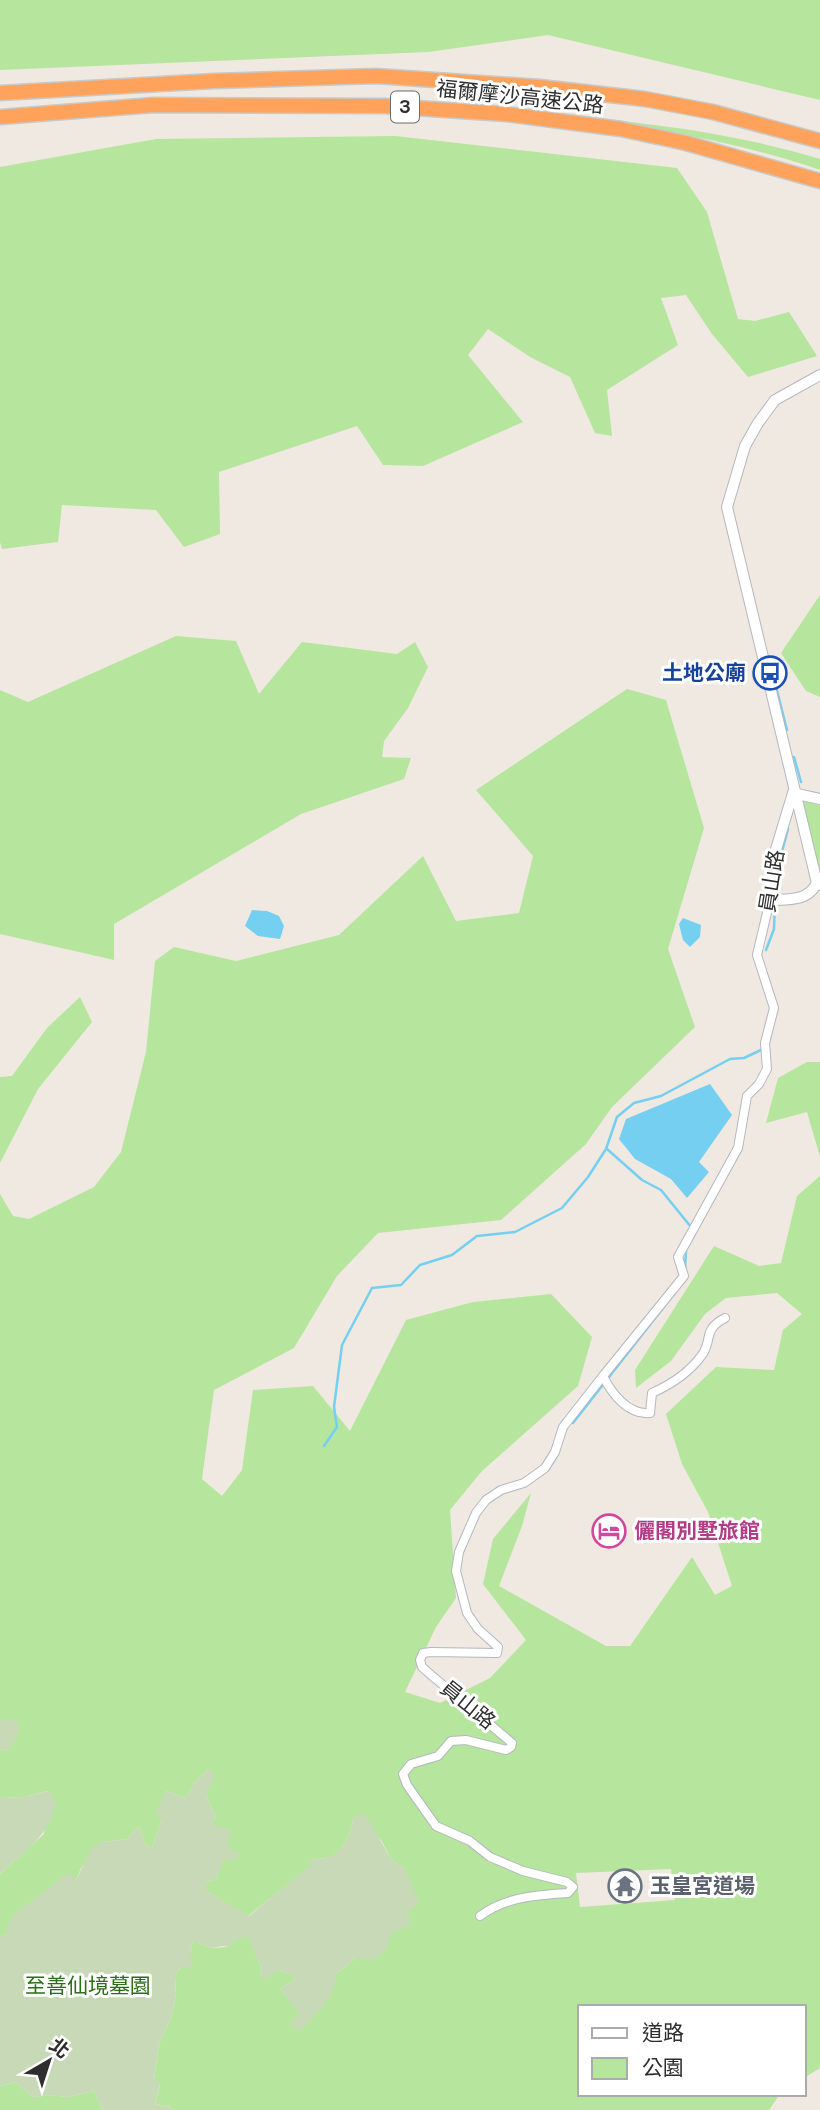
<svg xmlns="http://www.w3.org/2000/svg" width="820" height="2110" font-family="Karla,'Noto Sans TC',sans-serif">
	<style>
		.green { fill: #b6e59e; fill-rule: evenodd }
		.cemetery { fill: #c8d9b8 }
		.water { fill: #75cff0 }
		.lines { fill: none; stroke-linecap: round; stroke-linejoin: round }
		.stream { stroke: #75cff0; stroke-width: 2.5 }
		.minor-casing { stroke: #b4b7c1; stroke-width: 10 }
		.tertiary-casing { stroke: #b4b7c1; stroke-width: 12 }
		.motorway-casing { stroke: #c9c9c9; stroke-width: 17 }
		.minor { stroke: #fff; stroke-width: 8 }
		.tertiary { stroke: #fff; stroke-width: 10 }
		.motorway { stroke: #ffa35c; stroke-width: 14 }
		.labels { text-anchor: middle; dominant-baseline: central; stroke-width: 6; stroke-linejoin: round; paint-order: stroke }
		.shield { fill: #fff; stroke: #6d6d6d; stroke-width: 2 }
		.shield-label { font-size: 19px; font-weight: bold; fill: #2e2e2e }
		.street-label { font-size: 21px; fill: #2e2e2e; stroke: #fff }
		.transit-label { font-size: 21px; font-weight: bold; fill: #164399; stroke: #fff; text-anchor: end }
		.hotel-label { font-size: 21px; font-weight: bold; fill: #b23c85; stroke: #fff; text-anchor: start }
		.worship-label { font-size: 21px; font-weight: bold; fill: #5b616d; stroke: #fff; text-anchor: start }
		.park-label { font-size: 21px; fill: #2c6e1b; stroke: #fff }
	</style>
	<rect width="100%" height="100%" fill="#efe9e1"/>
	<g class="green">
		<path d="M0 0H820V100L548 35 428 52 0 70Z"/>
		<path d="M598 118C676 127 744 136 820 159V170C748 145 673 132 598 118Z"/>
		<path d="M395 136 677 168 707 212 738 319 755 321 789 312 817 356 748 377 712 334 686 295 661 298 678 345 607 390 612 436 595 433 570 377 530 357 488 329 468 355 523 422 423 466 383 465 357 426 219 472 220 534 184 547 156 510 62 505 58 542 2 549 0 542V167L156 139Z"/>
		<path d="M820 595V697L806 691 781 653Z"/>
		<path d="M176 636 236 641 259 694 302 642 397 654 415 642 428 667 408 708 384 741 382 757 411 758 404 779 301 814 114 924V960L0 934V690L28 702Z"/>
		<path d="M627 689 666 700 704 828 668 949 695 1027 612 1107 586 1144 501 1220 378 1233 337 1276 294 1348 214 1390 202 1479 222 1496 242 1470 253 1390 313 1386 350 1431 406 1320 473 1302 551 1294 592 1337 578 1386 482 1471 450 1510 456 1598 436 1627 405 1692 440 1703 490 1678 526 1640 483 1584 493 1539 531 1493 522 1526 499 1586 606 1646H630L692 1557 715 1595 732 1586 708 1512 682 1464 666 1414 716 1367 774 1370 783 1330 802 1314 777 1293 726 1298 705 1314 671 1361 636 1388 635 1370 714 1246 759 1266 781 1263 797 1196 820 1176V2068L804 2078V2007H580V2094H780L769 2110H173L171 2107 155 2104 160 2085 154 2080 159 2044 172 2015 176 1994 175 1976 190 1952 193 1941 212 1948 228 1947 236 1939 248 1935 262 1970 259 1974 278 1970 292 1975 295 1980 280 1989 300 2013V2031L330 1995 335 1975 357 1957 386 1948 389 1937 405 1914 406 1870 391 1859 381 1840 354 1817C351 1830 346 1849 332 1856 324 1860 317 1857 310 1861L313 1864 248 1916 206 1891V1882L216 1879 226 1848 211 1824 216 1817 206 1796 208 1769 194 1783 186 1798 166 1791 162 1819 152 1849 145 1844 139 1827 127 1839 102 1842 81 1868 76 1880 9 1933 0 1937V1874L44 1834 48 1791 25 1797 0 1798V1749L7 1751 2 1720H0V1194L13 1216 29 1219 94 1187 121 1152 146 1052 155 961 174 947 236 961 339 935 423 856 456 921 519 913 533 856 476 790ZM671 1869 675 1900 580 1907 576 1873Z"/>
		<path d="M802 800 820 805V872Z"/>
		<path d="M80 997 92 1022 38 1089 0 1163V1077L12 1076 47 1028Z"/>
		<path d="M807 1062H820V1157L807 1112 766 1123 778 1078Z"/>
		<path d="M15 2082 33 2097 48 2095 68 2097 94 2091 103 2110H0V2086Z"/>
	</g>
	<g class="cemetery">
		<path d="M0 1720H17L18 1736 7 1751 0 1749Z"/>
		<path d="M208 1769 215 1775 206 1796 216 1817 212 1824 232 1831 226 1847 239 1853 237 1860 224 1859 216 1879 206 1882V1891L249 1916 312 1864 309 1861C317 1857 324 1860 331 1856 346 1850 351 1830 354 1817L365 1814 391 1859 406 1870 419 1903 406 1914 412 1920 405 1928C386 1931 393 1937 386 1949 383 1953 375 1958 371 1961L357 1957 335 1975C337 1997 314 2016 300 2031L291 2025 299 2013 280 1989 295 1980 292 1975 278 1970 266 1979 258 1975 262 1970 248 1936 236 1939 229 1947 222 1946 212 1948 193 1941 190 1952 193 1968H180L175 1976 176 1994 172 2015 159 2044 154 2079 160 2084 155 2104 171 2107 173 2110H103L94 2091 68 2097 48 2095 33 2097 15 2082 0 2086V1937L9 1933 6 1926 16 1913 68 1873 76 1880 91 1849 102 1842 127 1839 139 1827 145 1844 152 1849 162 1819 155 1814 166 1791 186 1798 194 1783Z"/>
		<path d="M49 1791 56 1803C49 1837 24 1851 0 1874V1798L25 1797Z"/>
	</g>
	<g class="water">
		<path d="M252 910 267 911 279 916 284 926 280 939 258 936 245 926Z"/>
		<path d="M683 918 701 925 700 937 690 947 683 940 679 924Z"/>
		<path d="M710 1084 732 1115 699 1162 709 1172 687 1198 671 1179 635 1159 619 1139 626 1119Z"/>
	</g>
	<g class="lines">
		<g class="stream">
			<path d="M771 667 787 730"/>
			<path d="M794 757 801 782"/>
			<path d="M775 896 776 874 788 829"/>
			<path d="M766 950 774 929 775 902"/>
			<path d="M607 1149 642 1180 661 1190 691 1227"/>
			<path d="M685 1269 686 1251"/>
			<path d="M573 1423 674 1294"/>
			<path d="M324 1446 337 1427 334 1407 342 1345 372 1288 401 1285 420 1265 452 1255 477 1236 515 1232 562 1208 588 1177 606 1149 617 1117 634 1103 661 1096 730 1059 744 1058 763 1049"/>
		</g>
		<defs>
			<g id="minor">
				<path d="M725 1318C702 1330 713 1340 702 1355 689 1373 672 1384 652 1393L650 1413C628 1415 612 1394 603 1376L684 1276 678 1257 738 1148 747 1096 759 1084 767 1069 765 1043 774 1008 757 955 770 900"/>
				<path d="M480 1916C505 1897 537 1895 568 1893L573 1887 567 1882 523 1871 490 1857 470 1841 436 1826 407 1785 403 1774 411 1764 438 1756 451 1741 466 1740 506 1750 511 1747 512 1743 431 1675 422 1667 420 1660 423 1653 431 1652 497 1653 498 1647 478 1629 467 1613 456 1571 459 1552 476 1513 486 1500 501 1490 524 1483 545 1468 555 1452 563 1427 603 1376"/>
			</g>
			<g id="tertiary">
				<path d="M820 375 775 400 758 423 745 446 727 507 817 883 820 885"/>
				<path d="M793 793 771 866 770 900C789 899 807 902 817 883"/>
				<path d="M793 793 820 799"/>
			</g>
			<g id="motorway">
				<path d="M0 93 214 81 376 76 540 87 645 99 713 112 820 141"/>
				<path d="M0 117 153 105 385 106 506 114 621 129 686 143 820 181"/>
			</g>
		</defs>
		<use href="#minor" class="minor-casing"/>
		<use href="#tertiary" class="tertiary-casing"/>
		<use href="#motorway" class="motorway-casing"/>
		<use href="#minor" class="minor"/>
		<use href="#tertiary" class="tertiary"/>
		<use href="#motorway" class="motorway"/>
	</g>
	<defs>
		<symbol id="bus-ring" viewBox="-11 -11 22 22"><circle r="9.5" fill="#fff" stroke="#1a4fb4" stroke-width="1.5"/><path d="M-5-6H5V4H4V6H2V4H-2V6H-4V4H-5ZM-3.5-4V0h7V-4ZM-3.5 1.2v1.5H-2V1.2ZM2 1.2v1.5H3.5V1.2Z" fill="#1a4fb4"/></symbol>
		<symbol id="hotel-ring" viewBox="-11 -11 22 22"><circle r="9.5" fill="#fff" stroke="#d1479c" stroke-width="1.5"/><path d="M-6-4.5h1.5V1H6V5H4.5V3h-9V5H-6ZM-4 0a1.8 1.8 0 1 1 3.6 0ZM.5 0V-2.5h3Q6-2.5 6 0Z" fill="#d1479c"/></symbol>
		<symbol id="temple-ring" viewBox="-11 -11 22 22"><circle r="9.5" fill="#fff" stroke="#6b7280" stroke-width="1.5"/><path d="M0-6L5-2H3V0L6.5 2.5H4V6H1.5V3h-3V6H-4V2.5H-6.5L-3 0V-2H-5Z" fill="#6b7280"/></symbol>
	</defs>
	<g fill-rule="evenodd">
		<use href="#bus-ring" x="751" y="654" width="38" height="38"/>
		<use href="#hotel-ring" x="590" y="1512" width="38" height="38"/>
		<use href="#temple-ring" x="606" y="1867" width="38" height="38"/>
	</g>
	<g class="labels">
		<rect class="shield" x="391" y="91.5" width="28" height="31" rx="5"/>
		<g class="shield-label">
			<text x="405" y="107">3</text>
		</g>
		<g class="street-label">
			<text transform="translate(520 97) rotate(6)">福爾摩沙高速公路</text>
			<text transform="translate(772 881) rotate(-81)">員山路</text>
			<text transform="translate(468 1705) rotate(39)">員山路</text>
		</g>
		<g class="transit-label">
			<text x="746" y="673">土地公廟</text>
		</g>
		<g class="hotel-label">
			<text x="634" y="1531">儷閣別墅旅館</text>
		</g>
		<g class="worship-label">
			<text x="650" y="1886">玉皇宮道場</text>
		</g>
		<g class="park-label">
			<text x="88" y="1986">至善仙境墓園</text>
		</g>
	</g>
	<rect x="578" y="2005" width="228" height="91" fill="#ffffff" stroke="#ababab" stroke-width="2"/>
	<rect x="592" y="2028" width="35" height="10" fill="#ffffff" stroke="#ababab" stroke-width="2"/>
	<text x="642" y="2040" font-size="21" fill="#2e2e2e">道路</text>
	<rect x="592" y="2058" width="35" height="21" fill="#b6e59e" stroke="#ababab" stroke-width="2"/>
	<text x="642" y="2075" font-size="21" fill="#2e2e2e">公園</text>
	<g transform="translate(49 2061) rotate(39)" stroke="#ffffff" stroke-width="5" paint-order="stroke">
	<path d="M0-5L12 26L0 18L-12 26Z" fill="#2e2e2e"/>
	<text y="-10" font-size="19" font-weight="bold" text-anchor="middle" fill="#2e2e2e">北</text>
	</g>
</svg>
